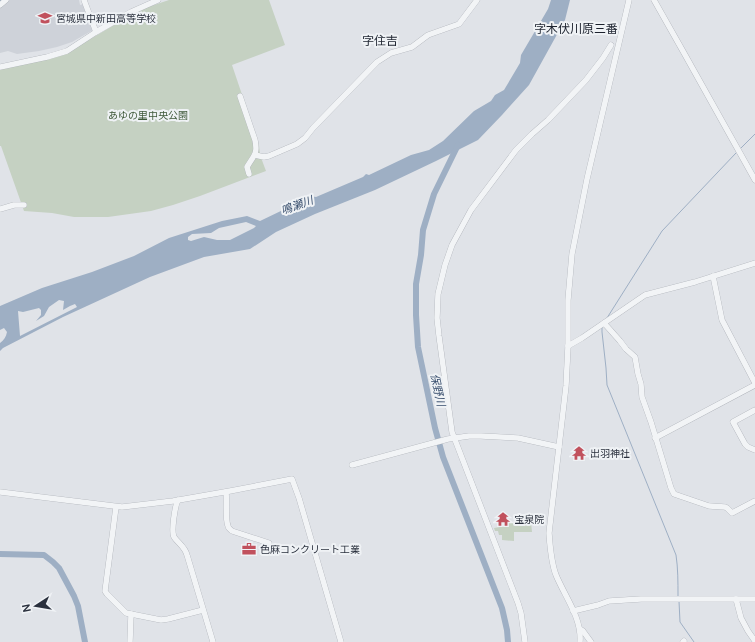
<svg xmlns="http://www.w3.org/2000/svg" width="755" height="642" font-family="'DM Sans','Noto Sans JP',sans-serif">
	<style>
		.built { fill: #ced2d9 }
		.green { fill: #c5d1c2 }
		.water { fill: #9eafc4; fill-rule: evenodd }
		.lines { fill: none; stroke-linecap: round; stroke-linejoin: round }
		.stream { stroke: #9eafc4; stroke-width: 1 }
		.river { stroke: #9eafc4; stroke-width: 6 }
		.minor-casing { stroke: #a6aab1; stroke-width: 6 }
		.minor { stroke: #f2f4f6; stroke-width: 5.5 }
		.labels { text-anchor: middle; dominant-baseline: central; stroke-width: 4; stroke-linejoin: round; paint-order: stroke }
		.poi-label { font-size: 10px; fill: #2a303d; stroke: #eff2f5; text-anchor: start }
		.park-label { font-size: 10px; fill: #3e5839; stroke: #eff2f5 }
		.water-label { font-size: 11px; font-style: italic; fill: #384e6d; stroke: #eff2f5 }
		.quarter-label { font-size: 12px; fill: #1c222e; stroke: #eff2f5 }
	</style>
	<rect width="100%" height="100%" fill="#e0e3e8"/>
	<path class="built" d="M8 0H79L80 5 84 4 93 30 72 42 57 47 39 51 17 54 8 51 0 53V6Z"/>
	<g class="green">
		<path d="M169 0H269L285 45 232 65 259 145 260 155 266 171 200 196 173 205 151 211 108 217H74L52 213 24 211 1 146H0V65L48 54 82 44 124 19 148 7Z"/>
		<path d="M531 522 532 532H514V541L502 540V535H499L498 531H495L494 528 506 526V523Z"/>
	</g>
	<path class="water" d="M551 0H570L565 20 529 85 502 115 478 140 436 161 375 190 315 214 276 232 250 249 204 257 150 277 63 317 3 348 0 351V343C4 340 6 337 7 332L4 328 0 330V306L42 288 92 272 134 256 169 238 222 221 247 216 260 221 285 209 302 205 305 198 309 196 316 197 363 177 366 174 369 175 411 155 429 150 443 141 474 111 491 101 495 95 504 90 520 63 521 55 548 9ZM246 222 256 226 254 228 230 240H217L204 237 191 241 188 240V237L192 234 211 233 219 228ZM59 300 64 301 63 310 70 306 75 304 77 307 20 336 18 311 23 312 39 308 41 310V315L36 321 44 316 49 307Z"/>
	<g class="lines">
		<g class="stream">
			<path d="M0 1 1 0"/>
			<path d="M740 149 755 134"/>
			<path d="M607 318 662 231 736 153"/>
			<path d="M602 327V332L606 368 607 385 676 555C678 568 678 582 678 596"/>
			<path d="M679 601 680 622 694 642"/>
		</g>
		<g class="river">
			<path d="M458 145 434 194 423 230 421 255 416 284V315L418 347 435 428 443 457 502 608 507 630 508 642"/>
			<path d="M0 554 44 555 53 562 59 568 74 596 78 606 85 642"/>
		</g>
		<defs>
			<g id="minor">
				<path d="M84 0 96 32"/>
				<path d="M654 0 684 53 755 180"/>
				<path d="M0 5 6 0"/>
				<path d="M0 67 47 57 67 51 96 32 131 12 158 0"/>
				<path d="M240 96 255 140C258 154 254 155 247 167L249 174"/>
				<path d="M255 155 264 157 269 156 297 144 305 138 313 128 377 62 391 53 412 47 428 35 459 24 477 0"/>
				<path d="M0 209 14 205H24"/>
				<path d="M713 276 722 320 755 383"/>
				<path d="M604 323 620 341 626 349 635 357 638 374 641 384 642 397 651 422 671 488 674 494 709 506 725 507 727 508 732 513 755 501"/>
				<path d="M568 346 582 338 645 295 695 282 755 263"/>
				<path d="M755 410 733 422 745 444 748 447 755 450"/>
				<path d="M655 438 755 385"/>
				<path d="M352 465 448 439 469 436H481L518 438 559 447"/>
				<path d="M0 492 122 507 173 501 230 491 292 479 299 498 341 642"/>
				<path d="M226 492C227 501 225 519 228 526 228 528 231 530 232 531L269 543"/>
				<path d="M178 500C175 506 171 531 174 537 178 543 185 547 187 555L213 642"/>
				<path d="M116 507 105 591 107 594 126 613 161 620 168 619 203 610"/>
				<path d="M736 599 741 618 748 631 755 641"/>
				<path d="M573 611 598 605 609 601 641 599H755"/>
				<path d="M580 629 583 631 591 642"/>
				<path d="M130 642 131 614"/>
				<path d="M525 642 521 613 518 603 452 432 439 336 437 318 438 294 445 265 452 245 471 210 516 150 532 134 548 120 586 80 603 58 611 45"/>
				<path d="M580 642C582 618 565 597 556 575 551 562 550 547 549 533L566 386 568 346V300L572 254 587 179 629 0"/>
				<path d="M683 642 684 641"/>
			</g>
		</defs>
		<use href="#minor" class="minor-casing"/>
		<use href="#minor" class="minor"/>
	</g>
	<defs>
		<symbol id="school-bare" viewBox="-9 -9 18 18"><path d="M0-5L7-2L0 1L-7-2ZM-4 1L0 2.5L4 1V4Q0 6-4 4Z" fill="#c1515d" stroke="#eff2f5" stroke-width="2.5" paint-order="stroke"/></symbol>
		<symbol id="temple-bare" viewBox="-9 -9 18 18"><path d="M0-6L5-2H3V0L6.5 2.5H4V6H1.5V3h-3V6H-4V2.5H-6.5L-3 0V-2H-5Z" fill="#c1515d" stroke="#eff2f5" stroke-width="2.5" paint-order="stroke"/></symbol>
		<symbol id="office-bare" viewBox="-9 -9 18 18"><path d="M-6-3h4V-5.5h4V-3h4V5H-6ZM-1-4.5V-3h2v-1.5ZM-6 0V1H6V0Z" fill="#c1515d" stroke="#eff2f5" stroke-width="2.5" paint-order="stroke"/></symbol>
	</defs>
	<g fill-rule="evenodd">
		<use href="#school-bare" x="35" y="8" width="20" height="20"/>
		<use href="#temple-bare" x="569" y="443" width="20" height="20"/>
		<use href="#temple-bare" x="493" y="509" width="20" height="20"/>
		<use href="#office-bare" x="239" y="539" width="20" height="20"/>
	</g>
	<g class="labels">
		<g class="poi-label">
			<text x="56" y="18">宮城県中新田高等学校</text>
			<text x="590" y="453">出羽神社</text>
			<text x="514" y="519">宝泉院</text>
			<text x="260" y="549">色麻コンクリート工業</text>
		</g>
		<g class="park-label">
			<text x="148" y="115">あゆの里中央公園</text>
		</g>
		<g class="water-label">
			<text transform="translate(297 205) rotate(-20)">鳴瀬川</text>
			<text transform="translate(438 390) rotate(77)">保野川</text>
		</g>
		<g class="quarter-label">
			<text x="576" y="29">字木伏川原三番</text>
			<text x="380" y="41">字住吉</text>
		</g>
	</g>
	<g transform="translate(36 606) rotate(258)" stroke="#eff2f5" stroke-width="3" paint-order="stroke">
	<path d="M0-3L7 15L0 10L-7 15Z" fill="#2a303d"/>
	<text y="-6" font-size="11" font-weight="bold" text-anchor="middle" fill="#2a303d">N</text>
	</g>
</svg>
